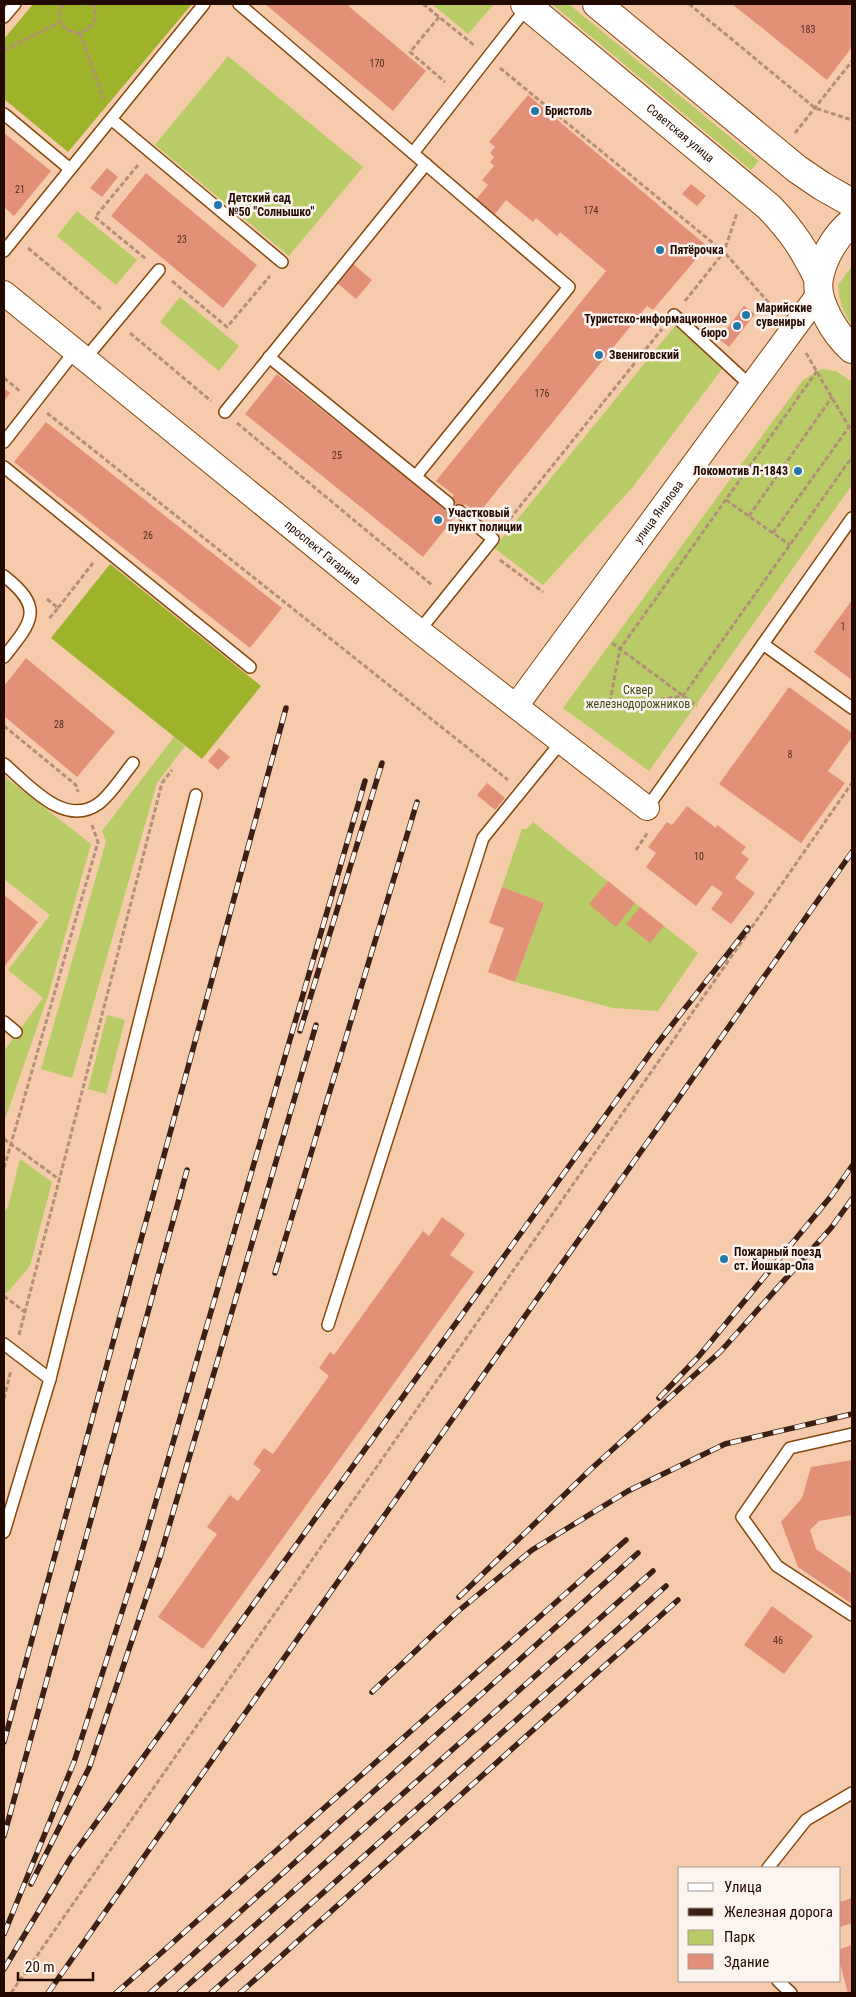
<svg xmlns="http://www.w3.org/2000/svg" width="856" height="1997" font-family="'Roboto Condensed',sans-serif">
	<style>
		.green { fill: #b8cb66 }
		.forest { fill: #9fb32a }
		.building { fill: #e29077 }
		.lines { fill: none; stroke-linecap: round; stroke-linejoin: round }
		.service-casing { stroke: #85480a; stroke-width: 14 }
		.minor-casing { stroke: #85480a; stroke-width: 26 }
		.secondary-casing { stroke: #85480a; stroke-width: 30 }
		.path { stroke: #b48f77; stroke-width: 3; stroke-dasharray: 5 2.5; stroke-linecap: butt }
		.service { stroke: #fff; stroke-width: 11 }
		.minor { stroke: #fff; stroke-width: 24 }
		.secondary { stroke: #fff; stroke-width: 28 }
		.rail-casing { stroke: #3c2014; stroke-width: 5.5 }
		.rail { stroke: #fcf4ef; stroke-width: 4; stroke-dasharray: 11; stroke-linecap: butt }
		.poi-dot { fill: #2279a9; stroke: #fcf4ef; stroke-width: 2 }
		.labels { text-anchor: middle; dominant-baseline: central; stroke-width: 5; stroke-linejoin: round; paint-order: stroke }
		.number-label { font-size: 10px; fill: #532c1e }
		.poi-label { font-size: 12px; font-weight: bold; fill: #230a00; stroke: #fcf4ef; text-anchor: start }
		.street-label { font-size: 12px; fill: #230a00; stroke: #fcf4ef }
		.park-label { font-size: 12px; fill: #3e4612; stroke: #fcf4ef }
	</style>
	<rect width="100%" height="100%" fill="#f6cbac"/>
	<g class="green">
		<path d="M432 4H494L468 34Z"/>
		<path d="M552 4H569L759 161 751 170Z"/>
		<path d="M228 56 363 167 289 256 155 145Z"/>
		<path d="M77 211 137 260 116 285 57 236Z"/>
		<path d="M852 266V325C843 313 839 300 838 285Z"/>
		<path d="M180 297 239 346 219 371 160 322Z"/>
		<path d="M675 326 722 369 632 488 543 585 494 548Z"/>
		<path d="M821 369 836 371 852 382V485L649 771 563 708 803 380Z"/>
		<path d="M174 737 185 746 157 783 72 1078 41 1069 106 842 102 831Z"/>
		<path d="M4 776 91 844 48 996 4 1122V1051L43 998 8 970 50 915 4 879Z"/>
		<path d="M533 822 698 953 658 1011 613 1008 515 982 544 903 502 887 522 829H527Z"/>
		<path d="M107 1015 125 1020 106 1094 88 1089Z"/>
		<path d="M20 1159 52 1182 30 1266 7 1293 4 1291V1212L8 1207Z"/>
	</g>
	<g class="forest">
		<path d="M33 4H192L68 152 4 99V39Z"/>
		<path d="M110 564 261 686 202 759 51 638Z"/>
	</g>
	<g class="building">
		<path d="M265 4H346L426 71 393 111Z"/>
		<path d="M732 4H852V47L827 80Z"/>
		<path d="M528 95 707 246 653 310 647 306 478 514 465 504 423 557 245 414 277 374 444 508 454 495 436 481 606 271 560 232 557 236 536 218 533 222 506 200 492 218 474 202 488 185 482 180 494 166 490 162 494 157 490 153 495 147 489 142Z"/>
		<path d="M4 133 51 171 14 216 4 207Z"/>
		<path d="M107 168 118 177 102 197 90 188Z"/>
		<path d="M146 173 257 265 223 308 111 216Z"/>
		<path d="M691 184 706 196 697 206 682 194Z"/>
		<path d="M353 264 372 280 356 299 337 283Z"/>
		<path d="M744 306 755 314 729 347 719 339Z"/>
		<path d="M4 388 10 393 4 401Z"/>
		<path d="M46 422 282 608 250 648 14 462Z"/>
		<path d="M852 600V680L814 652Z"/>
		<path d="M26 658 115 732 77 777 4 716V686Z"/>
		<path d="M789 687 852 733V737L828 771 845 783 801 843 719 784Z"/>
		<path d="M219 748 230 757 218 770 208 761Z"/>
		<path d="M487 783 505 798 495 810 477 795Z"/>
		<path d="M687 806 716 828 717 825 746 847 741 853 749 859 735 878 755 893 731 924 711 909 723 893 712 885 696 906 646 867 656 853 648 847 667 822 672 825Z"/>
		<path d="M608 881 635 903 616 927 589 904Z"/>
		<path d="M502 887 544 903 515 982 488 972 504 928 489 923Z"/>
		<path d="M4 895 38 922 4 967Z"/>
		<path d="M640 907 664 926 650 943 626 924Z"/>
		<path d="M442 1217 465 1234 450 1255 474 1272 203 1649 158 1617 217 1534 207 1527 230 1495 238 1501 261 1470 253 1464 264 1448 273 1454 329 1376 319 1368 330 1352 334 1355 423 1231 429 1236Z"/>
		<path d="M852 1460V1515L819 1521 810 1530 816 1549 852 1574V1604L798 1567 781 1522 802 1498 811 1467Z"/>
		<path d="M772 1606 813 1636 784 1674 744 1645Z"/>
		<path d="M852 1898V1923L840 1927V1902Z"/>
		<path d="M852 1945V1993H848L840 1963V1949Z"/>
	</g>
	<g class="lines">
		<defs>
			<g id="service">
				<path d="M239 4 569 287 416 476"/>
				<path d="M4 17 15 4"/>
				<path d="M4 114 70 169"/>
				<path d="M111 119 282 262"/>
				<path d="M413 153 528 6"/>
				<path d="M4 251 204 4"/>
				<path d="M674 315 751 386"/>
				<path d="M269 357 448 503"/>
				<path d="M85 359 159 270"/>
				<path d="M225 412 426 164"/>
				<path d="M4 442 75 351"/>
				<path d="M4 467 250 667"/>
				<path d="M4 576C45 608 32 622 4 657"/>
				<path d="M419 631 493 539 459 511"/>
				<path d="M763 644 852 708"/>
				<path d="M4 764C28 784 64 828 98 804 109 797 124 774 133 763"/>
				<path d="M647 808 852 518"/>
				<path d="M4 1022 16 1032"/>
				<path d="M328 1325 483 838 562 741"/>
				<path d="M4 1344 50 1379"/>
				<path d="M852 1434 790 1448 742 1517 777 1566 852 1615"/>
				<path d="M4 1532 50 1379 196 795"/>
				<path d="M768 1868 806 1820 852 1793"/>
				<path d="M778 1981 791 1993"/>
			</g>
			<g id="minor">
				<path id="s1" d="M4 293 419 631 647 808"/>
				<path id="s2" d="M516 706 819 294"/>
			</g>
			<g id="secondary">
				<path id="s3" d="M525 4 769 207C792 231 804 249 818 278"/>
				<path d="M597 4 797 169 822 186 852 203"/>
				<path d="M852 222C836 235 823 257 819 278 814 301 836 335 852 349"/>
			</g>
		</defs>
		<use href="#service" class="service-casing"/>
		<use href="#minor" class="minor-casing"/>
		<use href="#secondary" class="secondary-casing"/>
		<g class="path">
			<path d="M63 4C54 19 63 33 80 33 94 28 99 17 92 4"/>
			<path d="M423 4 475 46"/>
			<path d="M689 4 815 108 852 120"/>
			<path d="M348 5 349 4"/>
			<path d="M439 17 410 52 445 82"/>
			<path d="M80 33 104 99"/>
			<path d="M4 50 61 22"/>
			<path d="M500 68 724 252 776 311"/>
			<path d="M795 133 852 61"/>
			<path d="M138 165 95 217 146 259"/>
			<path d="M28 248 102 310"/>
			<path d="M172 281 227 327 270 276"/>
			<path d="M685 301 724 252 737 213"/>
			<path d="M130 333 211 401"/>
			<path d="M806 353 852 432"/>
			<path d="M817 371 620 649 609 706 683 696 852 457"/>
			<path d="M4 378 21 392"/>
			<path d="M47 413 508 780"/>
			<path d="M237 423 432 585"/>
			<path d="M726 500 790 545"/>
			<path d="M749 516 832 397"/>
			<path d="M505 525 662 329"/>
			<path d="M773 533 849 427"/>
			<path d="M500 560 543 592"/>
			<path d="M47 599 58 608 48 620"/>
			<path d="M58 608 93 563"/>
			<path d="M612 643 697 706"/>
			<path d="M4 726 76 785 78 792"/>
			<path d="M636 850 648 832"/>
			<path d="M4 1139 60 1180"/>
			<path d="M4 1168 98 842 92 825"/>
			<path d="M4 1296 25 1312"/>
			<path d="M19 1335 162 783 172 770"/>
			<path d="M4 1399 11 1370"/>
			<path d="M11 1993 852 783"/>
		</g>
		<use href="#service" class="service"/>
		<use href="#minor" class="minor"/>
		<use href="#secondary" class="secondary"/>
		<defs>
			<g id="rail">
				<path d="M300 1031 382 763"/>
				<path d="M275 1273 417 802"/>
				<path d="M659 1398 699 1356 832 1195 852 1166"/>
				<path d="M459 1597 590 1470 721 1351 831 1228 852 1199"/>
				<path d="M372 1692 456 1613 532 1550 628 1491 725 1444 852 1414"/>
				<path d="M4 1742 286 708"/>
				<path d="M4 1836 187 1170"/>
				<path d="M31 1884 89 1768 160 1557 316 1025"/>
				<path d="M4 1934 74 1762 143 1546 365 781"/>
				<path d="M4 1969 70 1859 657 1044 748 928"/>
				<path d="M48 1993 852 852"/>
				<path d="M116 1993 626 1540"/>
				<path d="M150 1993 638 1553"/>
				<path d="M179 1993 653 1571"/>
				<path d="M211 1993 666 1586"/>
				<path d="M240 1993 678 1600"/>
			</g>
		</defs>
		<use href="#rail" class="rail-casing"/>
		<use href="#rail" class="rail"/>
	</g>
	<g class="poi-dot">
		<circle cx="535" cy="111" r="5"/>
		<circle cx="218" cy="205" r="5"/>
		<circle cx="660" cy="250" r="5"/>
		<circle cx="746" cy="315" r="5"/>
		<circle cx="737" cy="326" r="5"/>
		<circle cx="599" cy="355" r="5"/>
		<circle cx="798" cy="471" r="5"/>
		<circle cx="438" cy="520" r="5"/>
		<circle cx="724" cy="1259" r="5"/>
	</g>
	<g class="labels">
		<g class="number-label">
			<text x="808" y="29">183</text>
			<text x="377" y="63">170</text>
			<text x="20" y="189">21</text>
			<text x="591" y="210">174</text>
			<text x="182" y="239">23</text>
			<text x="542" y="393">176</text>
			<text x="337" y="455">25</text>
			<text x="148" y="535">26</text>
			<text x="843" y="626">1</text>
			<text x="59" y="724">28</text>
			<text x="790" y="754">8</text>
			<text x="699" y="856">10</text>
			<text x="778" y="1640">46</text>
		</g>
		<g class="poi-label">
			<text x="545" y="111">Бристоль</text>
			<text x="228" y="198">Детский сад<tspan x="228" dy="14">№50 "Солнышко"</tspan></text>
			<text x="670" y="250">Пятёрочка</text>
			<text x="756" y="308">Марийские<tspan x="756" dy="14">сувениры</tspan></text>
			<text x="727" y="319" text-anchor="end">Туристско-информационное<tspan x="727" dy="14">бюро</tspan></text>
			<text x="609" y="355">Звениговский</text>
			<text x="788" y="471" text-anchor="end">Локомотив Л-1843</text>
			<text x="448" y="513">Участковый<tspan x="448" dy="14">пункт полиции</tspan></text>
			<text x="734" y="1252">Пожарный поезд<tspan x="734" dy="14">ст. Йошкар-Ола</tspan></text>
		</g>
		<g class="street-label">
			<text stroke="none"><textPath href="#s3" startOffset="202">Советская улица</textPath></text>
			<text stroke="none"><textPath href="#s2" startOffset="241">улица Яналова</textPath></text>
			<text stroke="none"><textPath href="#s1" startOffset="411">проспект Гагарина</textPath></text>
		</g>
		<g class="park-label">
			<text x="638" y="690">Сквер<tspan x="638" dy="14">железнодорожников</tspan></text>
		</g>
	</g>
	<rect width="856" height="1997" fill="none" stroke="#230a00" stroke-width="10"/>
	<rect x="678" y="1867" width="162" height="115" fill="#fcf4ef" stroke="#a5968f"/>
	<rect x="688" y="1883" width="25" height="8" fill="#ffffff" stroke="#a5968f"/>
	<text x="724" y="1892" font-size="15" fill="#230a00">Улица</text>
	<rect x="688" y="1908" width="25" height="8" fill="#3c2014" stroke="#a5968f"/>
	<text x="724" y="1917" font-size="15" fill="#230a00">Железная дорога</text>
	<rect x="688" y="1930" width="25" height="15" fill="#b8cb66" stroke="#a5968f"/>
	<text x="724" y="1942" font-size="15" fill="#230a00">Парк</text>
	<rect x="688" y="1954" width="25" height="15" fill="#e29077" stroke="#a5968f"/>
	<text x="724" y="1967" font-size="15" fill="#230a00">Здание</text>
	<path d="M18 1972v8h75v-8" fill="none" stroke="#230a00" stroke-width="2.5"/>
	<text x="25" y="1972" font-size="15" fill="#230a00" stroke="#fcf4ef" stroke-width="4" paint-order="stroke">20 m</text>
</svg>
